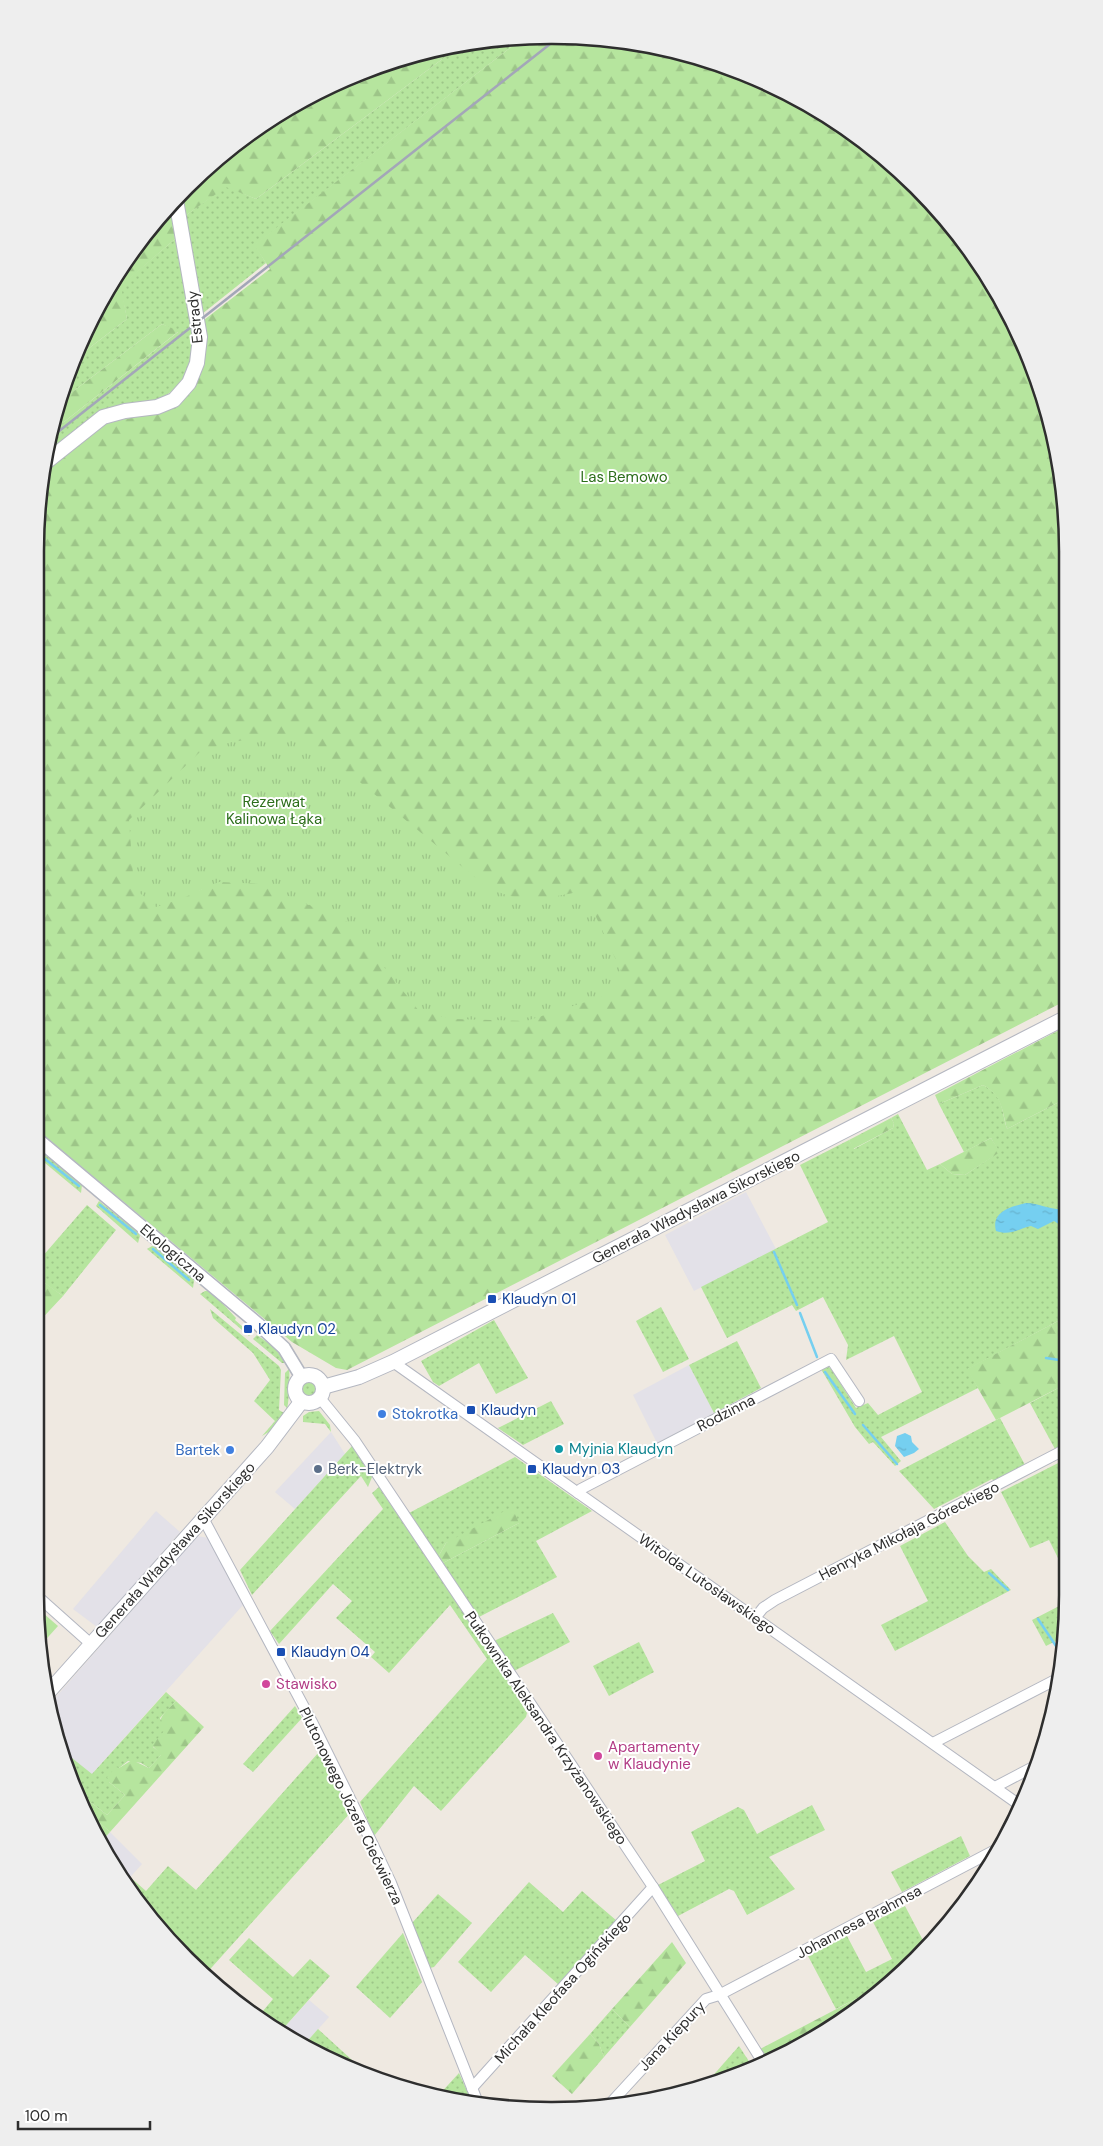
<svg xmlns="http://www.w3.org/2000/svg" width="1103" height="2146" font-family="'DM Sans',sans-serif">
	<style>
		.industrial { fill: #e3e1e8 }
		.grass { fill: url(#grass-dots) }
		.forest { fill: url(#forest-firs); fill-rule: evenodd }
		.park { fill: url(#park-tufts) }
		.garden { fill: #b6e59e }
		.water { fill: url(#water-ripples) }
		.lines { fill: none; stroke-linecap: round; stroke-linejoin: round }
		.stream { stroke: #75cff0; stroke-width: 2.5 }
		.minor-casing { stroke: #b4b7c1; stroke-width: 12 }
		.tertiary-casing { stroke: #b4b7c1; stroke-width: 15 }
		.secondary-casing { stroke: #b4b7c1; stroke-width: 16 }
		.minor { stroke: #fff; stroke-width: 10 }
		.tertiary { stroke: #fff; stroke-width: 12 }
		.secondary { stroke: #fff; stroke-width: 14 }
		.rail { stroke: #a3a6b8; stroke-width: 2.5 }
		.transit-dot { fill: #1a4fb4; stroke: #fff; stroke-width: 2 }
		.shop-dot { fill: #3f7fe0; stroke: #fff; stroke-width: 2 }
		.culture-dot { fill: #0f9aa8; stroke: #fff; stroke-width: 2 }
		.service-dot { fill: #5c6f8a; stroke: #fff; stroke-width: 2 }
		.hotel-dot { fill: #d1479c; stroke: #fff; stroke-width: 2 }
		.labels { text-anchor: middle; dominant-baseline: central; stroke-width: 4; stroke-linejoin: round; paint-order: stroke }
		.street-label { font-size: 15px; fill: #2e2e2e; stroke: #fff }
		.park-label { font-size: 15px; fill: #2c6e1b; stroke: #fff }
		.transit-label { font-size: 15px; fill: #164399; stroke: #fff; text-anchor: start }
		.shop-label { font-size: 15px; fill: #366cbe; stroke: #fff; text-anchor: start }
		.culture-label { font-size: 15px; fill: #0d838f; stroke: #fff; text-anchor: start }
		.service-label { font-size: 15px; fill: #4e5e75; stroke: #fff; text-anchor: start }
		.hotel-label { font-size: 15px; fill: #b23c85; stroke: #fff; text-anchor: start }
		.rim { fill: none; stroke: #2e2e2e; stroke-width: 2.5 }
	</style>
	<defs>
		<pattern id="grass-dots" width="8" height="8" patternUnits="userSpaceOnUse" patternTransform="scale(1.25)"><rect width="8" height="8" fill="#b6e59e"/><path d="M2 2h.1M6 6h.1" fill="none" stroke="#9dc588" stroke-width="1.8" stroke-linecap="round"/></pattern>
		<pattern id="forest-firs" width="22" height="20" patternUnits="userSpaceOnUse" patternTransform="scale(1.25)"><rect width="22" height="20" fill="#b6e59e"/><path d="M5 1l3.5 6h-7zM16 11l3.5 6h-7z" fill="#9dc588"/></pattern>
		<pattern id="park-tufts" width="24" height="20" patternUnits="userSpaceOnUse" patternTransform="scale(1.25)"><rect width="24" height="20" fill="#b6e59e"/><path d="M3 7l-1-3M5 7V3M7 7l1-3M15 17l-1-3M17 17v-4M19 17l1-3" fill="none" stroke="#9dc588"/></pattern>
		<pattern id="water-ripples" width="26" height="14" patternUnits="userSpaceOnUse" patternTransform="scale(1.25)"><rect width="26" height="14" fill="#75cff0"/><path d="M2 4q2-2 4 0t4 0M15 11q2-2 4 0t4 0" fill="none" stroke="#66b2ce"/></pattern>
	</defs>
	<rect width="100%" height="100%" fill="#efe9e1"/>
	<g class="industrial">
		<path d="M746 1192 776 1249 694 1291 665 1235Z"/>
		<path d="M689 1365 714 1413 657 1443 633 1395Z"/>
		<path d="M331 1432 345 1454 295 1509 275 1492Z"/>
		<path d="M156 1511 180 1532 97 1627 73 1609Z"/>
		<path d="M197 1536 209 1538 243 1605 91 1775 72 1758 65 1766 48 1706Z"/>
		<path d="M110 1832 142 1864 125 1883 100 1843Z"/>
		<path d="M309 2000 329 2017 304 2045 280 2032Z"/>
	</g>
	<g class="grass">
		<path d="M523 38 255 245 266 263 202 314 185 216 226 186 256 199 461 45 484 39Z"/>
		<path d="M175 239C182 274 204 345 186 376 180 385 172 391 164 397L47 455 50 433 178 332 162 324 59 402 75 359 127 319 120 286Z"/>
		<path d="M983 1085C1004 1096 1001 1109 1007 1129L1065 1099 1066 1326 1058 1321 968 1369 978 1388 881 1437 901 1461 895 1466 873 1442 869 1444 855 1427 821 1369 829 1367 832 1370 856 1408 868 1403 878 1415 922 1392 894 1336 846 1360 848 1345 823 1297 796 1311 792 1305 727 1338 701 1287 828 1222 800 1165 849 1140 854 1149 893 1128 894 1123 891 1118 898 1114 927 1170 940 1164 952 1174 965 1175 999 1152 991 1138 964 1152 939 1104Z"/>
		<path d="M43 1155H47L82 1185 81 1193 39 1158Z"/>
		<path d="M99 1201 138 1232 140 1236 138 1243 96 1206Z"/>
		<path d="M87 1205 116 1230 63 1296C53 1289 35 1279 35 1265Z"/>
		<path d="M152 1246 156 1247 192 1277 194 1281 193 1288 147 1249Z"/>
		<path d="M205 1291H211L236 1318 235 1320 251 1334 249 1336 200 1294Z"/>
		<path d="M661 1307 689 1359 663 1372 636 1321Z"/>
		<path d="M210 1309 279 1366 281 1370 279 1410 284 1413 272 1430 262 1436 275 1421 254 1401 270 1380 253 1353 213 1318Z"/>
		<path d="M494 1320 528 1378 496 1394 479 1363 439 1386 433 1382 421 1361Z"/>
		<path d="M257 1335 274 1347 286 1363H282L253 1339Z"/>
		<path d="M737 1341 761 1388 714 1413 689 1365Z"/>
		<path d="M289 1369C290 1373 289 1404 287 1408L284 1405 285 1373Z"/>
		<circle cx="308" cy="1389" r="9"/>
		<path d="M1066 1384V1444L1055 1449 1030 1403Z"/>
		<path d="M551 1401 564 1424 523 1445 498 1428Z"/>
		<path d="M319 1411 330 1425 331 1432 325 1424 303 1422V1416L309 1412Z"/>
		<path d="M1000 1418 1025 1465 994 1481 992 1479 934 1509 899 1471Z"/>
		<path d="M352 1446 372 1477 368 1487 361 1476 252 1595 240 1570Z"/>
		<path d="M515 1457 592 1511 536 1541 557 1577 479 1617 443 1563 519 1523 446 1543 438 1557 409 1513Z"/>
		<path d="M1066 1459 1067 1561 1061 1564 1049 1540 1030 1548 1001 1492Z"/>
		<path d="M379 1487 492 1655 527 1713 526 1717 441 1811 414 1786 374 1836 360 1802 487 1659 450 1605 389 1673 371 1657 375 1652 336 1618 352 1601 333 1584 279 1644 270 1631 383 1509 372 1493Z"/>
		<path d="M945 1522 968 1556 984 1572 991 1569 1011 1590 895 1651 881 1625 928 1601 900 1546Z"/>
		<path d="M1067 1602 1066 1636 1046 1646 1032 1620Z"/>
		<path d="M553 1613 570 1642 514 1671 494 1641Z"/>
		<path d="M639 1642 654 1672 609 1696 593 1666Z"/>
		<path d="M166 1692 176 1701 160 1718 165 1731 153 1747 162 1754 149 1768 141 1763 128 1761 119 1768 109 1782 125 1795 107 1815 93 1804 79 1797 65 1766 72 1758 92 1774Z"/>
		<path d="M295 1706 302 1718 253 1772 243 1764Z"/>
		<path d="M319 1752 337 1781 351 1812 204 1976 142 1909 125 1883 130 1877 146 1891 168 1866 196 1890Z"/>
		<path d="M812 1805 825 1830 769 1857 795 1889 747 1915 734 1891 729 1889 678 1916 658 1885 705 1861 691 1832 738 1807 744 1810 757 1834Z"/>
		<path d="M100 1823 110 1832 100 1843 94 1830Z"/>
		<path d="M961 1836 970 1856 902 1892 891 1872Z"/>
		<path d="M529 1882 563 1912 582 1891 617 1921 559 1985 525 1955 491 1992 458 1962Z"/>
		<path d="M438 1894 472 1923 434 1967 430 1968 412 1923Z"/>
		<path d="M905 1906 927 1948C902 1977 869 1992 836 2009L808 1956 847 1936 866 1972 892 1959 873 1922Z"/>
		<path d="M403 1933 422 1982 390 2018 356 1987Z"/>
		<path d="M249 1938 293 1977 310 1959 330 1976 280 2032 257 2018 273 1999 229 1960Z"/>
		<path d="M612 2009 630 2027 604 2057 599 2044 590 2034Z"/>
		<path d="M318 2029 352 2060 346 2067 304 2045Z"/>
		<path d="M739 2046 754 2069 702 2088Z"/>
		<path d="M459 2073 469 2095 463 2101 437 2097Z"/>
	</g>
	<g class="forest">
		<path d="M586 36 685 53 780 88 892 163 961 237 1029 354 1064 484 1065 1001 347 1370 336 1368 292 1342 35 1128 36 518 44 470 107 422 148 415 180 401 204 320 270 269 254 245 523 38ZM300 744 209 875 201 890 184 891Z"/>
		<path d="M461 45 256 199 226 187 185 216 181 195 211 163 294 104 386 62Z"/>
		<path d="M171 206 175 239 121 286 127 319 75 359 88 323 142 237Z"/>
		<path d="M162 324 179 331 50 433 53 418 59 402Z"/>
		<path d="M1065 1027V1099L1007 1129C1002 1110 1002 1095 983 1085L939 1104 935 1095Z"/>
		<path d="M891 1118 894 1123 893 1128 853 1149 849 1140Z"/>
		<path d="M991 1138 1000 1152 965 1175 952 1174 940 1164Z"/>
		<path d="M35 1269 45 1283 63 1296 35 1326Z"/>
		<path d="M1058 1321 1066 1326V1384L996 1420 967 1369Z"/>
		<path d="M512 1507 519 1523 443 1563 438 1557 446 1543Z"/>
		<path d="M176 1701 204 1727 110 1832 100 1823 94 1830 79 1797 93 1804 107 1815 125 1795 109 1782 107 1777 116 1767 119 1768 132 1760 149 1768 161 1755 152 1745 164 1731C153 1720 168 1710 176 1701Z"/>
		<path d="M672 1942 686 1963 630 2027 612 2009Z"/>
		<path d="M894 1979 838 2024 769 2061 760 2049Z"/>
		<path d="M590 2034 599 2044 604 2057 572 2094 552 2076Z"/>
	</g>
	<path class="park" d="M294 733 356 779 483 884C521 907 544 898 584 891L629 988 526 1021 453 1019 419 1011 348 922 260 884 219 882 183 898 156 907 134 888 129 820 201 751 232 742Z"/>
	<path class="garden" d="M36 1607 58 1626 40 1646Z"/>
	<g class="water">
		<path d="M1026 1203C1040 1203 1051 1211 1066 1209V1229L1054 1221 1038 1229 1031 1226C1018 1229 1010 1236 996 1231 991 1212 1010 1207 1026 1203Z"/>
		<path d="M905 1433 911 1436 912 1442 919 1449 914 1453 904 1457 895 1446 897 1436Z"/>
	</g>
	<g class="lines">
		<g class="stream">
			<path d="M45 1159 79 1186"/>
			<path d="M100 1205 136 1234"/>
			<path d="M153 1249 189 1280"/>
			<path d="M774 1252 797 1305"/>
			<path d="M800 1313 817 1357"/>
			<path d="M1046 1358 1066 1361"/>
			<path d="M825 1372 855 1414"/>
			<path d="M863 1425 897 1464"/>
			<path d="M989 1573 1008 1590"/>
			<path d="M1038 1619 1062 1655"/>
		</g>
		<defs>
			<g id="minor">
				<path d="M393 1362 1021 1806"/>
				<path d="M320 1398 355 1441 653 1887 764 2064"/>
				<path d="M578 1493 581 1489 831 1359 859 1401"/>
				<path d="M203 1518 312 1722 372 1843 391 1883 478 2103"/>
				<path d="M35 1594 91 1644"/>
				<path d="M755 1618 763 1608 775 1600 1066 1449"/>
				<path d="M933 1743 1059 1678"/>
				<path d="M995 1787 1037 1765"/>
				<path d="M472 2088 653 1887"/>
				<path d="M608 2106 706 1999 719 1995 999 1848"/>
			</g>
			<path id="tertiary" d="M35 1137 258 1324 284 1348 301 1376"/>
			<g id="secondary">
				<path d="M45 463 103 417 125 411 157 407 174 400 189 383 197 363 200 337 176 200"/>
				<circle cx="309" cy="1389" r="14"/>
				<path d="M323 1387 359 1377 393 1362 1065 1018"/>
				<path d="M45 1696 267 1447 301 1402"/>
			</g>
		</defs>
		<use href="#minor" class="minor-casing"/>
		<use href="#tertiary" class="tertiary-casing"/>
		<use href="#secondary" class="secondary-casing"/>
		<use href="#minor" class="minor"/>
		<use href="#tertiary" class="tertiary"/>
		<use href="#secondary" class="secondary"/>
		<path class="rail" d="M49 439 559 37"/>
	</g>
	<g class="transit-dot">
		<rect x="487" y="1294" width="10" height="10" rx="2.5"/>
		<rect x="243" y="1324" width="10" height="10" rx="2.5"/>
		<rect x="466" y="1405" width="10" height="10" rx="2.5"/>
		<rect x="527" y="1464" width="10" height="10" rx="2.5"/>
		<rect x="276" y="1647" width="10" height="10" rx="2.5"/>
	</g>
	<g class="shop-dot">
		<circle cx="382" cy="1414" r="5"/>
		<circle cx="230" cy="1450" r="5"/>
	</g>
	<circle class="culture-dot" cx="559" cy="1449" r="5"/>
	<circle class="service-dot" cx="318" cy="1469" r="5"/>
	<g class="hotel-dot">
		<circle cx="266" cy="1684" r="5"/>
		<circle cx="598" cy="1756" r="5"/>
	</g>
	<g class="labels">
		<g class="street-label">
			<text transform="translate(195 317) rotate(-96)">Estrady</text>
			<text transform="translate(696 1207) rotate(-27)">Generała Władysława Sikorskiego</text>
			<text transform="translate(173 1253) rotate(40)">Ekologiczna</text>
			<text transform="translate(726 1413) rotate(-27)">Rodzinna</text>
			<text transform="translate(909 1531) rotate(-27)">Henryka Mikołaja Góreckiego</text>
			<text transform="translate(175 1550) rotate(-48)">Generała Władysława Sikorskiego</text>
			<text transform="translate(707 1584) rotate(35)">Witolda Lutosławskiego</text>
			<text transform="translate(546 1728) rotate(56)">Pułkownika Aleksandra Krzyżanowskiego</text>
			<text transform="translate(351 1806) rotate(64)">Plutonowego Józefa Ciećwierza</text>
			<text transform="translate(859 1922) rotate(-28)">Johannesa Brahmsa</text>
			<text transform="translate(563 1988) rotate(-48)">Michała Kleofasa Ogińskiego</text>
			<text transform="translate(672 2036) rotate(-47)">Jana Kiepury</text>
		</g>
		<g class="park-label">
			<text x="624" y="477">Las Bemowo</text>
			<text x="274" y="802">Rezerwat<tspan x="274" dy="17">Kalinowa Łąka</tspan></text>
		</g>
		<g class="transit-label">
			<text x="502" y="1299">Klaudyn 01</text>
			<text x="258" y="1329">Klaudyn 02</text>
			<text x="481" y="1410">Klaudyn</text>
			<text x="542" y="1469">Klaudyn 03</text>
			<text x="291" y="1652">Klaudyn 04</text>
		</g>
		<g class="shop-label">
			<text x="392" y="1414">Stokrotka</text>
			<text x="220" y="1450" text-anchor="end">Bartek</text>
		</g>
		<g class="culture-label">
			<text x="569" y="1449">Myjnia Klaudyn</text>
		</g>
		<g class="service-label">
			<text x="328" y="1469">Berk-Elektryk</text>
		</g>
		<g class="hotel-label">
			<text x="276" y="1684">Stawisko</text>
			<text x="608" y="1747">Apartamenty<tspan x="608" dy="17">w Klaudynie</tspan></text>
		</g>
	</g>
	<path d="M0 0H1103V2146H0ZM551 44H552A507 507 0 0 1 1059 551V1595A507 507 0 0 1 552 2102H551A507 507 0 0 1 44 1595V551A507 507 0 0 1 551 44Z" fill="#eee" fill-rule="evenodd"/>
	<path class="rim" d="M551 44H552A507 507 0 0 1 1059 551V1595A507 507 0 0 1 552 2102H551A507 507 0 0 1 44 1595V551A507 507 0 0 1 551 44Z"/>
	<path d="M18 2121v8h132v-8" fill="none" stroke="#2e2e2e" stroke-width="2.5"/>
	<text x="25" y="2121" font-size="15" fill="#2e2e2e" stroke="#ffffff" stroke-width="4" paint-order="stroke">100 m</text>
</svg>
